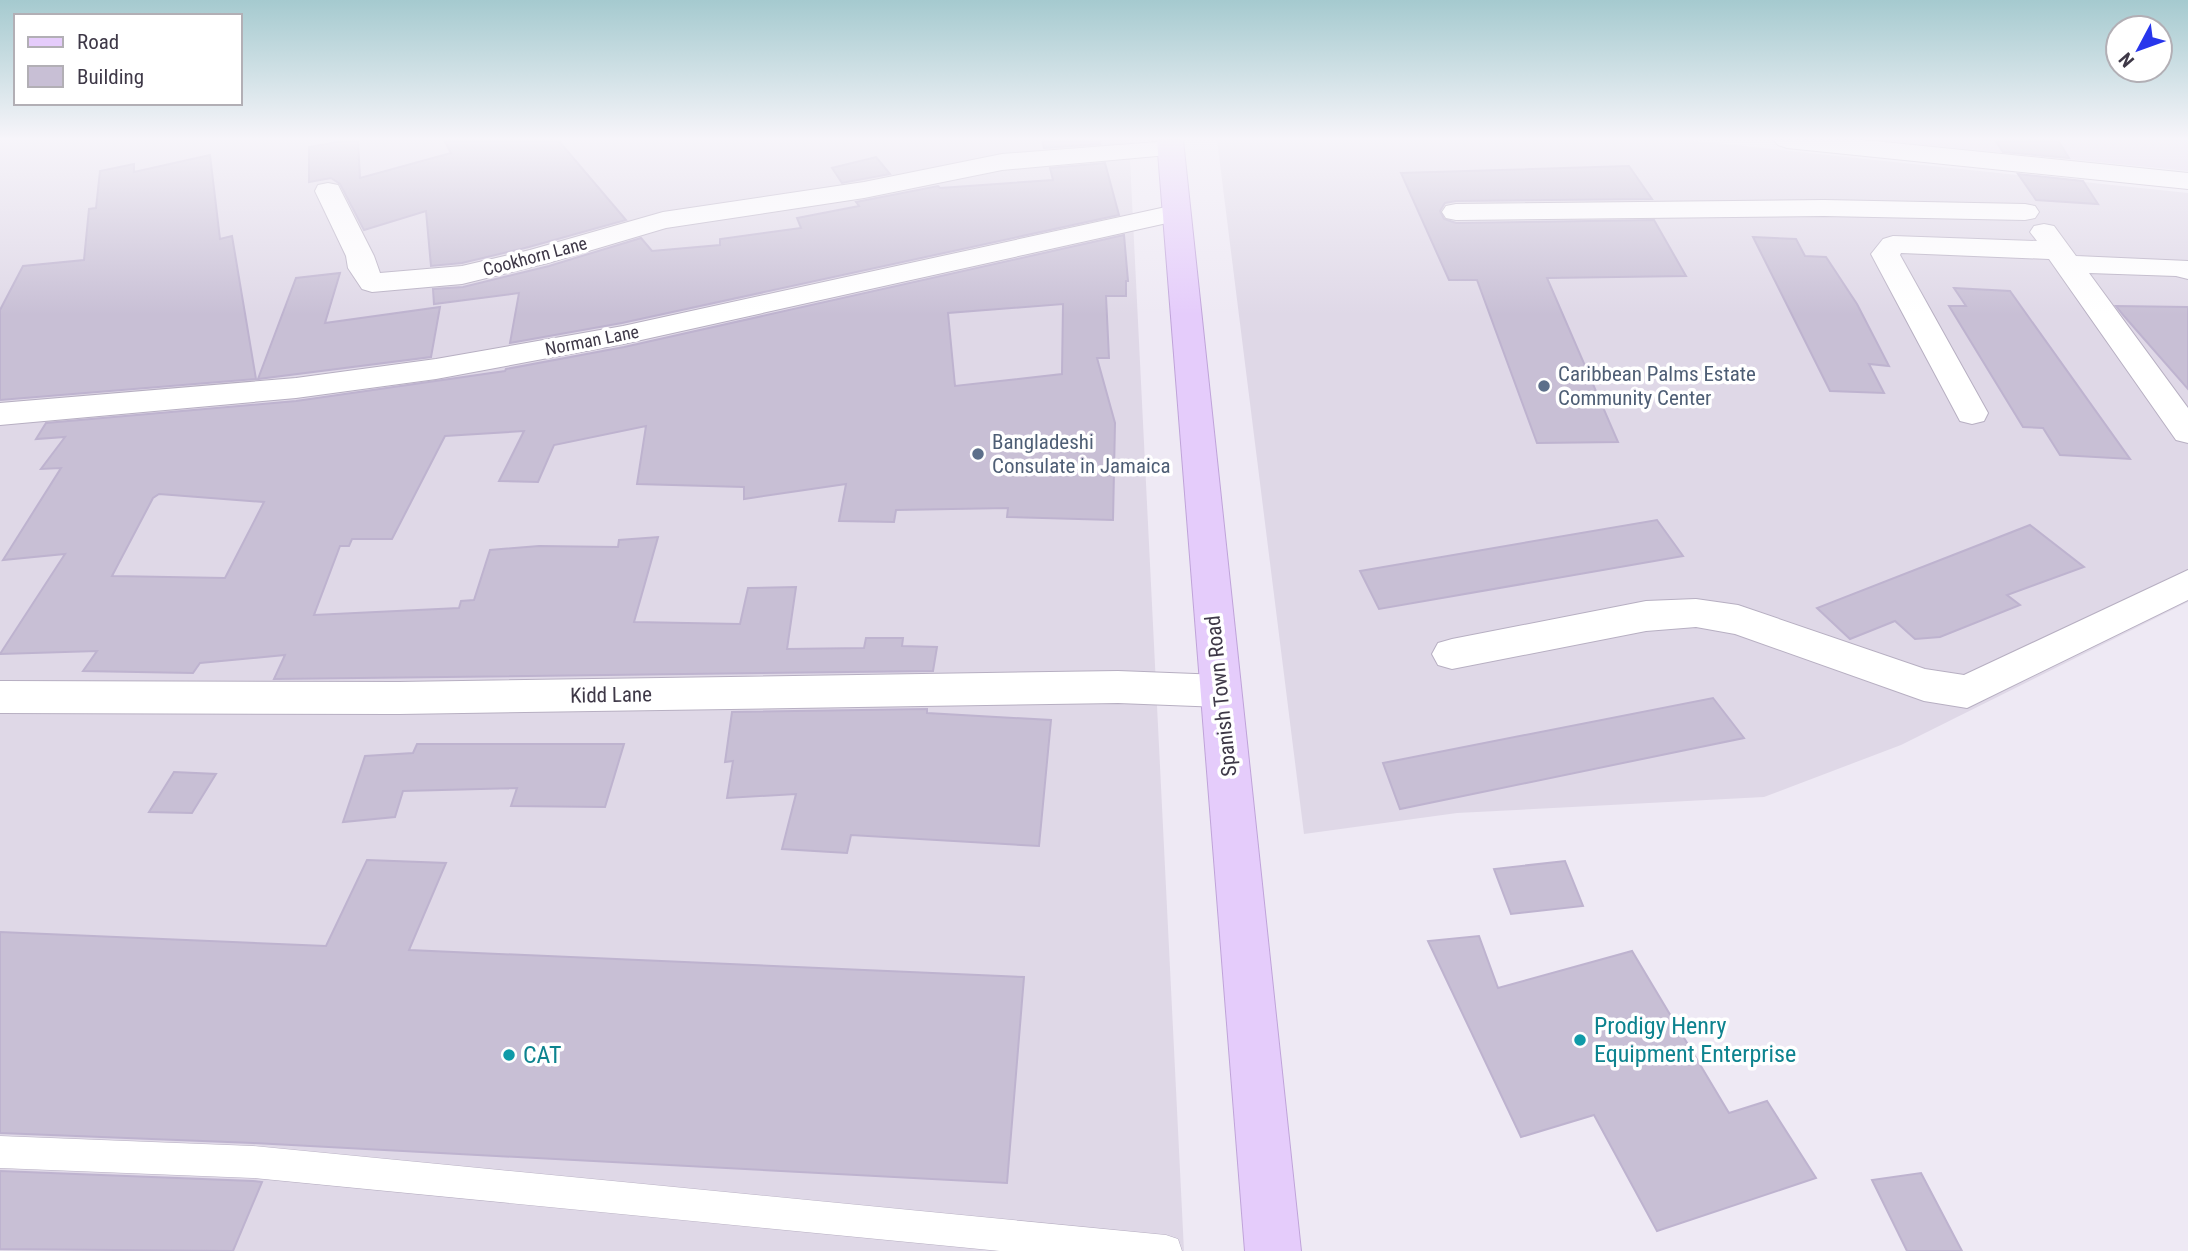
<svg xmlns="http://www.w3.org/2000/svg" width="2188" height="1251" font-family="'Roboto Condensed',sans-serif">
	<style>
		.residential { fill: #dfd8e7 }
		.education { fill: #e0d4ec }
		.building { fill: #c8bfd5; stroke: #beb3cf; stroke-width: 2; fill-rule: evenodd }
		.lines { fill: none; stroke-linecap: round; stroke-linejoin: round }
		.service-casing { stroke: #b7afc2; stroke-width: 1 }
		.minor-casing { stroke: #b7afc2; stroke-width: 2 }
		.secondary-casing { stroke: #bfa3d9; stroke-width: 2 }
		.service { fill: #fff; fill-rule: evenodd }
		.minor { fill: #fff; fill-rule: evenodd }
		.secondary { fill: #e5ccfb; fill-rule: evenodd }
		.service-dot { fill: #5c6f8a; stroke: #fff; stroke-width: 2.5 }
		.culture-dot { fill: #0f9aa8; stroke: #fff; stroke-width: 2.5 }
		.labels { text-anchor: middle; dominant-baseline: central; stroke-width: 7; stroke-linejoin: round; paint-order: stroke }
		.far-street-label { font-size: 18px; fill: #3e3847; stroke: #fff }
		.service-label { font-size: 21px; fill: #4e5e75; stroke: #fff; text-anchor: start }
		.street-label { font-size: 21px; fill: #3e3847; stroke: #fff }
		.near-culture-label { font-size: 24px; fill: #0d838f; stroke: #fff; text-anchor: start }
	</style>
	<rect width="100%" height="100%" fill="#eee9f4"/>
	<g class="residential">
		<path d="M0 140H1129L1184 1251H0Z"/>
		<path d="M1217 140H1687L2188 193V602L1901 745 1764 797 1457 813 1304 834Z"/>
	</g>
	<path class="education" d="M1874 140H2188V171Z"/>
	<g class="building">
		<path d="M348 140H358L360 178 451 153 444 140H558L626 220 529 247 462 263 431 266 426 211 364 230 340 184 331 178 309 182V147Z"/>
		<path d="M1042 140H1099L1100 144 1044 148Z"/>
		<path d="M1995 140H2058L2069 158 2003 152Z"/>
		<path d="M210 155 220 239 232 236 256 379 0 400V310L23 266 84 260 89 209 96 208 100 171 134 164V172Z"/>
		<path d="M876 157 890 174 842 183 832 168Z"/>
		<path d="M1105 163 1119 215 622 323 510 343 519 293 434 304 433 289 463 287 549 266 641 238 652 251 720 245V239L801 228 797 218 859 206 856 202 938 186 940 188 1053 180 1050 168Z"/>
		<path d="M1629 166 1652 199 1456 201 1445 203 1440 211 1444 219 1456 223 1654 220 1686 276 1547 278 1618 442 1537 443 1477 280H1449L1401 173Z"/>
		<path d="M2018 174 2083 181 2098 204 2036 200Z"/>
		<path d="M1124 235 1128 281H1126V296H1106L1109 358H1097L1115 423 1113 520 1007 517 1008 508 896 510 894 522 839 521 846 484 744 499V487L637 484 646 426 554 445 538 482 499 481 524 431 445 436 392 539H352L349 546H340L314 615 459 608 461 601 474 600 490 550 539 546 618 547 619 540 658 537 634 622 740 624 748 588 796 587 787 649 864 648 866 638H903L902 646 937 647 933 671 274 679 285 655 200 663 193 673 83 671 97 651 0 654 65 554 3 560 61 468 41 469 65 437 36 439 46 423 296 401 505 371 506 369 624 347ZM1063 304 1062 374 955 386 948 313ZM159 494 264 502 225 578 112 576 153 498Z"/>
		<path d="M1753 237 1796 239 1805 256 1826 257 1857 304 1889 366 1869 364 1884 393 1830 391Z"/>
		<path d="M340 273 325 323 440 307 431 357 258 379 296 278Z"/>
		<path d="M1954 288 2010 291 2130 459 2060 455 2043 428 2023 427 1949 306H1966Z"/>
		<path d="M2116 306 2188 307V389L2124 316Z"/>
		<path d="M1657 520 1683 556 1379 609 1360 571Z"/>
		<path d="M2030 525 2084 567 2007 595 2020 605 1940 637 1915 639 1895 621 1850 639 1817 608Z"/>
		<path d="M1713 698 1744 738 1400 809 1383 763Z"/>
		<path d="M927 709V713L1051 720 1039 846 851 835 847 853 782 849 796 794 727 798 733 761 725 762 732 712Z"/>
		<path d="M417 744H624L605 807 511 806 517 788 403 791 395 817 343 822 365 756 413 753Z"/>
		<path d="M174 772 216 774 192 813 149 812Z"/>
		<path d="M367 860 446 863 409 950 1024 977 1007 1183 253 1143 0 1133V932L326 946Z"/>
		<path d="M1565 861 1583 906 1511 914 1494 869Z"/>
		<path d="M1479 936 1498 988 1632 951 1729 1113 1767 1101 1816 1178 1657 1231 1594 1115 1521 1137 1428 941Z"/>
		<path d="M0 1171 253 1181 262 1182 233 1251 0 1249Z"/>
		<path d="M1921 1173 1962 1251H1907L1872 1180Z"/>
	</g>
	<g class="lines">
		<defs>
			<path id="service" d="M0 1136 253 1146 1166 1235 1178 1239 1182 1251H1000L253 1178 0 1168Z"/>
			<g id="minor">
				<path d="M1774 140H1864L2188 173V189L1787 148 1778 145Z"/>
				<path d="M1170 141 1179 144 1183 149 1179 154 1002 170 864 198 666 228 548 263 462 284 372 292 362 289 348 268 346 256 315 191 318 185 328 183 338 185 374 256 380 273 462 266 530 250 663 212 864 182 1002 154Z"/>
				<path d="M1824 200 2025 204 2035 206 2039 212 2035 218 2025 220 1824 216 1456 220 1446 218 1442 212 1446 206 1456 204Z"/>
				<path d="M1175 205 1185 207 1189 213 1185 219 623 344 436 379 296 398 0 425V403L296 378 436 359 623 326Z"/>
				<path d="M2044 224 2054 226 2076 256 2188 261V279L2176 276 2089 273 2188 408V443L2176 440 2049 259 1901 253 1900 255 1988 413 1984 421 1972 424 1960 421 1871 254 1883 239 1893 236 2037 241 2030 232 2034 226Z"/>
				<path d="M2188 570V600L1967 708 1924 701 1735 634 1696 627 1646 631 1452 669 1438 665 1432 654 1438 643 1452 639 1646 601 1696 599 1738 605 1925 669 1964 675Z"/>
				<path d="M1118 671 1221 675 1235 680 1241 691 1235 702 1221 707 1118 703 399 714 0 713V681L399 682Z"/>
			</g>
			<path id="secondary" d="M1157 140H1183L1301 1251H1245Z"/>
		</defs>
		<use href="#service" class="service-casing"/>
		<use href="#minor" class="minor-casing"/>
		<use href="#secondary" class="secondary-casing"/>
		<use href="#service" class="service"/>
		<use href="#minor" class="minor"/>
		<use href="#secondary" class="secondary"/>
	</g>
	<linearGradient id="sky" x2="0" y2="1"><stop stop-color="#a5cacf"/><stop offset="0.44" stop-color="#f7f5fa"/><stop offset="1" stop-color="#f7f5fa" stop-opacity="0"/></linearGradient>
	<rect width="2188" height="315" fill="url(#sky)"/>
	<g class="service-dot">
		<circle cx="1544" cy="386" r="7"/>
		<circle cx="978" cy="454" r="7"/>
	</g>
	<g class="culture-dot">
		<circle cx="1580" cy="1040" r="7"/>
		<circle cx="509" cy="1055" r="7"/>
	</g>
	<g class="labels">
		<g class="far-street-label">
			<text transform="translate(535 256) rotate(-15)">Cookhorn Lane</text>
			<text transform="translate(592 340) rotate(-11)">Norman Lane</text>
		</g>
		<g class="service-label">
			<text x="1558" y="374">Caribbean Palms Estate<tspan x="1558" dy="24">Community Center</tspan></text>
			<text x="992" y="442">Bangladeshi<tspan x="992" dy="24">Consulate in Jamaica</tspan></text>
		</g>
		<g class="street-label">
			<text transform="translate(611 695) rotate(-1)">Kidd Lane</text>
			<text transform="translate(1221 696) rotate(-96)">Spanish Town Road</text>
		</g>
		<g class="near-culture-label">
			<text x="1594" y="1026">Prodigy Henry<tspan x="1594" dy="28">Equipment Enterprise</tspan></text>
			<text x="523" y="1055">CAT</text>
		</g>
	</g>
	<rect x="14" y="14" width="228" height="91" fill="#ffffff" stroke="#b2afb5" stroke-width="2"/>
	<rect x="28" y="37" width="35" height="10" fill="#e5ccfb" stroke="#b2afb5" stroke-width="2"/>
	<text x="77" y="49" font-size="21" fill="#3e3847">Road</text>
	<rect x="28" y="66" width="35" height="21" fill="#c8bfd5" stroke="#b2afb5" stroke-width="2"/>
	<text x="77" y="84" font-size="21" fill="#3e3847">Building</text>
	<g transform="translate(2139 49) rotate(229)"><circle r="33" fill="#ffffff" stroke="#b2afb5" stroke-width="2"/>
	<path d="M0-5L12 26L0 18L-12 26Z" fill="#2836ec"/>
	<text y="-10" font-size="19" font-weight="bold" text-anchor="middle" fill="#3e3847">N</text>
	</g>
</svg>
